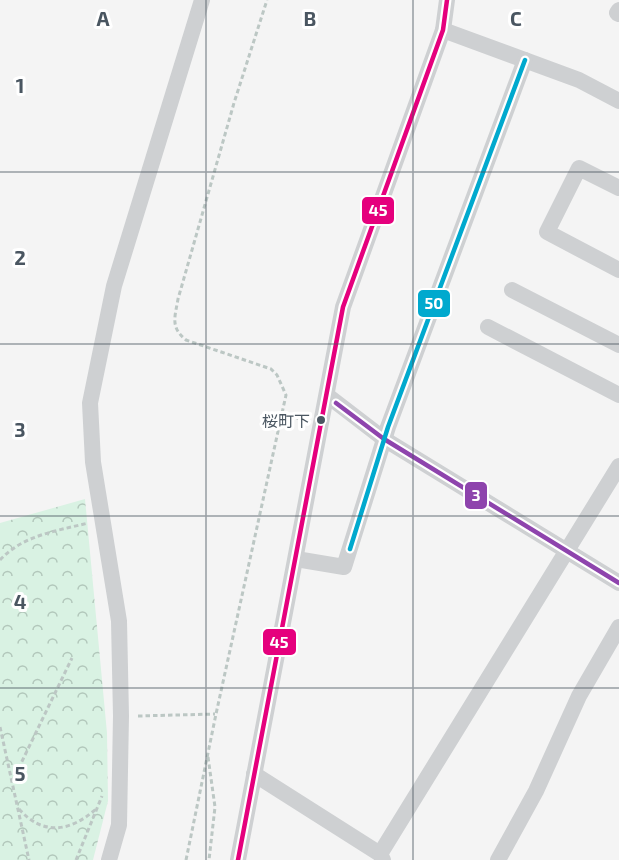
<svg xmlns="http://www.w3.org/2000/svg" width="619" height="860" font-family="'Exo 2','Noto Sans JP',sans-serif">
	<style>
		.forest { fill: url(#forest-crowns) }
		.lines { fill: none; stroke-linecap: round; stroke-linejoin: round }
		.path { stroke: #bcc7c4; stroke-width: 3; stroke-dasharray: 4.5 3; stroke-linecap: butt }
		.minor { stroke: #ced0d2; stroke-width: 16 }
		.bus-1-casing { stroke: #fff; stroke-width: 9 }
		.bus-2-casing { stroke: #fff; stroke-width: 9 }
		.bus-3-casing { stroke: #fff; stroke-width: 9 }
		.bus-1 { stroke: #8e44ad; stroke-width: 4.5 }
		.bus-2 { stroke: #e5007d; stroke-width: 4.5 }
		.bus-3 { stroke: #00a9ce; stroke-width: 4.5 }
		.grid { fill: none; stroke: #4a5661; stroke-width: 1.5; stroke-opacity: 0.55 }
		.bus-dot { fill: #4a5661; stroke: #fff; stroke-width: 2 }
		.labels { text-anchor: middle; dominant-baseline: central; stroke-width: 6; stroke-linejoin: round; paint-order: stroke }
		.bus-label { font-size: 16px; fill: #4a5661; stroke: #fff; text-anchor: end }
		.grid-label { font-size: 20px; text-anchor: middle; font-weight: bold; fill: #4a5661; stroke: #fff; stroke-width: 6; stroke-linejoin: round; paint-order: stroke }
		.line-badge { stroke: #fff; stroke-width: 2 }
		.badge-label { font-size: 16px; text-anchor: middle; font-weight: bold; fill: #fff }
	</style>
	<defs>
		<pattern id="forest-crowns" width="20" height="18" patternUnits="userSpaceOnUse" patternTransform="scale(1.5)"><rect width="20" height="18" fill="#d9f2e3"/><path d="M2 6a3 3 0 1 1 6 0M12 15a3 3 0 1 1 6 0" fill="none" stroke="#b2c7bb"/></pattern>
	</defs>
	<rect width="100%" height="100%" fill="#f4f4f4"/>
	<path class="forest" d="M85 499 107 733 108 801 93 860H0V523Z"/>
	<g class="lines">
		<g class="path">
			<path d="M282 415 306 420"/>
			<path d="M0 560C23 535 57 531 88 523"/>
			<path d="M138 716 215 714"/>
			<path d="M0 727 29 860"/>
			<path d="M208 757 215 807 209 860"/>
			<path d="M12 782 72 658"/>
			<path d="M19 809C43 836 70 832 96 809"/>
			<path d="M76 860 102 796"/>
			<path d="M186 860 216 714 286 395 277 375 271 369 186 340C170 327 175 317 178 299L234 103 267 0"/>
		</g>
		<g class="minor">
			<path d="M619 10 617 13 619 14"/>
			<path d="M443 30 579 80 619 101"/>
			<path d="M619 188 579 168 547 232 619 270"/>
			<path d="M512 290 619 345"/>
			<path d="M488 327 619 395"/>
			<path d="M328 396 384 439 619 583"/>
			<path d="M296 559 344 567 388 427 525 60"/>
			<path d="M254 774 380 854 383 860"/>
			<path d="M380 854 619 466"/>
			<path d="M109 860 119 825 121 716 119 621 93 462 90 403 114 286 202 0"/>
			<path d="M238 860 343 307 443 30 447 0"/>
			<path d="M498 860 536 791 579 696 619 627"/>
		</g>
		<defs>
			<path id="bus-1" d="M336 403 384 439 619 583"/>
			<path id="bus-2" d="M238 860 343 307 443 30 447 0"/>
			<path id="bus-3" d="M350 549 388 427 525 60"/>
		</defs>
		<use href="#bus-1" class="bus-1-casing"/>
		<use href="#bus-2" class="bus-2-casing"/>
		<use href="#bus-3" class="bus-3-casing"/>
		<use href="#bus-1" class="bus-1"/>
		<use href="#bus-2" class="bus-2"/>
		<use href="#bus-3" class="bus-3"/>
	</g>
	<path class="grid" d="M206 0V860M413 0V860M0 172H619M0 344H619M0 516H619M0 688H619"/>
	<circle class="bus-dot" cx="321" cy="420" r="5"/>
	<g class="labels">
		<g class="bus-label">
			<text x="310" y="420">桜町下</text>
		</g>
	</g>
	<g class="grid-label">
		<text x="103" y="26">A</text>
		<text x="310" y="26">B</text>
		<text x="516" y="26">C</text>
		<text x="20" y="93">1</text>
		<text x="20" y="265">2</text>
		<text x="20" y="437">3</text>
		<text x="20" y="609">4</text>
		<text x="20" y="781">5</text>
	</g>
	<g class="line-badge">
		<rect x="361" y="196" width="34" height="29" rx="6" fill="#e5007d"/>
		<rect x="417" y="289" width="34" height="29" rx="6" fill="#00a9ce"/>
		<rect x="464" y="481" width="24" height="29" rx="6" fill="#8e44ad"/>
		<rect x="262" y="628" width="35" height="28" rx="6" fill="#e5007d"/>
	</g>
	<g class="badge-label">
		<text x="378" y="216">45</text>
		<text x="434" y="309">50</text>
		<text x="476" y="501">3</text>
		<text x="279" y="648">45</text>
	</g>
</svg>
